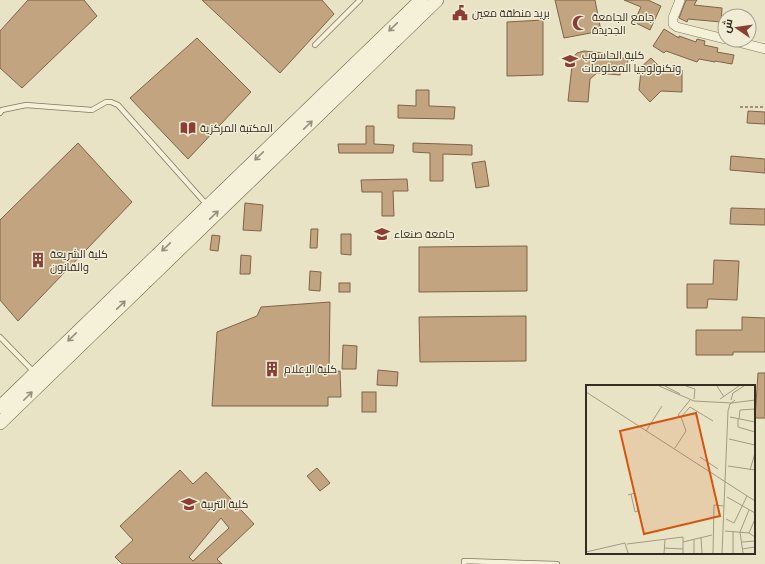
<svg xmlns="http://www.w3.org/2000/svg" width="765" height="564" font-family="Georgia,Cairo,serif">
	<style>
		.building { fill: #c3a480; stroke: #7f6346; fill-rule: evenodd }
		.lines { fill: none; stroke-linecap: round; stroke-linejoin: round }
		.lane-casing { stroke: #82755e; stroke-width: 6 }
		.street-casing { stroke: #82755e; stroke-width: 10 }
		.secondary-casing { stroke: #645741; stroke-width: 14 }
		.path { stroke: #82755e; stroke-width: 1.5; stroke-dasharray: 3 2; stroke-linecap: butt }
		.lane { stroke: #f5f0d8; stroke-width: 4.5 }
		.street { stroke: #f5f0d8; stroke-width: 9 }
		.secondary { stroke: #f5f0d8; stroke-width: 13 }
		.oneway { stroke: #948e7c }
		.labels { text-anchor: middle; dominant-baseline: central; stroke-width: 3; stroke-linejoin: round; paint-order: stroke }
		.poi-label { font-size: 11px; fill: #342c20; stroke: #f1ecd5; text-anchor: start }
		.inset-road { fill: none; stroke: #a19a84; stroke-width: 1 }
		.view { fill: #d6540e; fill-opacity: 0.15; stroke: #d6540e; stroke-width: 2 }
		.inset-edge { fill: none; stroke: #342c20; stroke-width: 2 }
	</style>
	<rect width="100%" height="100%" fill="#e9e3c6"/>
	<g class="building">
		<path d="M28 0H84L97 16 22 88 0 68V31Z"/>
		<path d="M202 0H322L334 14 280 73Z"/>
		<path d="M555 0H595L601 31 564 38Z"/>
		<path d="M624 0H648L661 6 650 30 634 22 641 7Z"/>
		<path d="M686 0H697L694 5 722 8 721 22 688 19 687 22 679 18Z"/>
		<path d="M543 20V75L507 76V22Z"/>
		<path d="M664 29 679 38V36L696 42 697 39 705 41 704 45 718 48 717 52 734 55 732 64 715 61V62L699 59 697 62 666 51 664 53 653 46Z"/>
		<path d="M197 38 251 92 188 159 130 98Z"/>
		<path d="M584 51 622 55 621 58H628L627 69H621L620 75 597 73 590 79 588 102 568 101 573 57 577 53Z"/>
		<path d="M651 58 661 68 682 70V92L661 91 650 102 639 90 641 71 639 69Z"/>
		<path d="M416 90H429V106L455 107 454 119 398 118V105L416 106Z"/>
		<path d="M748 111 765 112V124L747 123Z"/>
		<path d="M366 126H374V144L394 145 393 153H339L338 144H366Z"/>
		<path d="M78 143 132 202 18 321 0 300V220Z"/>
		<path d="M413 143 472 145V155L443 154V181H430V153L413 152Z"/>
		<path d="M731 156 765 159V173L730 170Z"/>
		<path d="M485 161 489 186 476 188 472 163Z"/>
		<path d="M407 179 408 191H393L394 216H382V192H362L361 180Z"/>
		<path d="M245 203 263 205 261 231 243 230Z"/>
		<path d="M731 208 765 209V225L730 224Z"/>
		<path d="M311 229H318L317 248H310Z"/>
		<path d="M341 234H351V255L341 254Z"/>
		<path d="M212 235 220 236 218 251 210 250Z"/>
		<path d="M527 246V291L419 292V247Z"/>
		<path d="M241 255 251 256 250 274H240Z"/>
		<path d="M714 260 739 261 737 300 708 299 707 308H687V284H713Z"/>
		<path d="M310 271 321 272 320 291 309 290Z"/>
		<rect x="339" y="283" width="11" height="9"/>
		<path d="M330 302 329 372 340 371 341 397H328V406H212L217 332 257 316 261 307Z"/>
		<path d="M526 316V361L420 362 419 317Z"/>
		<path d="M742 317 765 318V352H733V355H696V330H742Z"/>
		<path d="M343 345 357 346 356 369H342Z"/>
		<path d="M378 370 398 372 397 386 377 385Z"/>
		<path d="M758 373H765V418H755Z"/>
		<rect x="362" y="392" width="14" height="20"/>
		<path d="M317 468 330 483 320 491 307 476Z"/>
		<path d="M180 470 193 484 206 472 254 524 217 559 222 564H122L115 557 133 540 120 526ZM221 518 229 528 193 561 189 557Z"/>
	</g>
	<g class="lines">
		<defs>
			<g id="lane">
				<path d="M315 45 360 0"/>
				<path d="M0 113 2 110 26 105 92 110 106 102H111L118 105 207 205"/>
				<path d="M0 337 34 372"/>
				<path d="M464 564V561L557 564"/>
			</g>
			<g id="street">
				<path d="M680 0 673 18V24L677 27 725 39"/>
				<path d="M730 40 765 49"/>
			</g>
			<g id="secondary">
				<path d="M0 407 421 0"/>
				<path d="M0 423 437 0"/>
			</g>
		</defs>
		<use href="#lane" class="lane-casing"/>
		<use href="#street" class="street-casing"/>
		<use href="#secondary" class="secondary-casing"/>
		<path class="path" d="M740 107H765"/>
		<use href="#lane" class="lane"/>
		<use href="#street" class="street"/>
		<use href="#secondary" class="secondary"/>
	</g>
	<defs><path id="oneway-shaft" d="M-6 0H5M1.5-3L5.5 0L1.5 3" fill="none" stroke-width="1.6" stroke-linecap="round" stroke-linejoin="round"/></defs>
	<g class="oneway">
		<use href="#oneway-shaft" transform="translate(393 27) rotate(136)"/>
		<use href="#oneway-shaft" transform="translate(308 125) rotate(-44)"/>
		<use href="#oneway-shaft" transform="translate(259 156) rotate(136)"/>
		<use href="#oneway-shaft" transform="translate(214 215) rotate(-44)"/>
		<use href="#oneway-shaft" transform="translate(166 247) rotate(136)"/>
		<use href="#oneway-shaft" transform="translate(121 305) rotate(-44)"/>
		<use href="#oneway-shaft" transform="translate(72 337) rotate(136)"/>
		<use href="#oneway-shaft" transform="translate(28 396) rotate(-45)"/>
	</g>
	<defs>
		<symbol id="civic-bare" viewBox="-9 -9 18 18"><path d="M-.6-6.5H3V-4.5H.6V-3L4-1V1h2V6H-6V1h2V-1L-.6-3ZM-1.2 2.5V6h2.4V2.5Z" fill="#8b3e34" stroke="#f1ecd5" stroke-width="2.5" paint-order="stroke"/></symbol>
		<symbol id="mosque-bare" viewBox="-9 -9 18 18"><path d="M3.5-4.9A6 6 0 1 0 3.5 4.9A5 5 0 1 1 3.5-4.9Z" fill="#8b3e34" stroke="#f1ecd5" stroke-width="2.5" paint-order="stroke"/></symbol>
		<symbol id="university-bare" viewBox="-9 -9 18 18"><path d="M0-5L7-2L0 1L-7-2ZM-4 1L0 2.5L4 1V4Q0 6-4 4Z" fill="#8b3e34" stroke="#f1ecd5" stroke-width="2.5" paint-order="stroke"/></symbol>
		<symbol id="library-bare" viewBox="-9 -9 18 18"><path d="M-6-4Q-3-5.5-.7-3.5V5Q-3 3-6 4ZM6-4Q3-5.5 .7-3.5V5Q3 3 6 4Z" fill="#8b3e34" stroke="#f1ecd5" stroke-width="2.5" paint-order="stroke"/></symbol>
		<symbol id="building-bare" viewBox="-9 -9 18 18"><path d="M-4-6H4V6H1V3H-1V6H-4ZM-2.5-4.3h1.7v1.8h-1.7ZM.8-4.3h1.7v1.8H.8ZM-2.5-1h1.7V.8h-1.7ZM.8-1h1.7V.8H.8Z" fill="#8b3e34" stroke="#f1ecd5" stroke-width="2.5" paint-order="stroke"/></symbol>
	</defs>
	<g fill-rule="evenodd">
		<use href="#civic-bare" x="449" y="2" width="22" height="22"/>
		<use href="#mosque-bare" x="569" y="12" width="22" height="22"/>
		<use href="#university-bare" x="559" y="50" width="22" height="22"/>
		<use href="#library-bare" x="177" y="117" width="22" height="22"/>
		<use href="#university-bare" x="371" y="223" width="22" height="22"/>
		<use href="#building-bare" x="27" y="249" width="22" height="22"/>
		<use href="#building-bare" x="261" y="358" width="22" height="22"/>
		<use href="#university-bare" x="178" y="493" width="22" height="22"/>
	</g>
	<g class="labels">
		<g class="poi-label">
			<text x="472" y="13">بريد منطقة معين</text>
			<text x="592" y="17">جامع الجامعة<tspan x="592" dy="13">الجديدة</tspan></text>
			<text x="582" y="55">كلية الحاسوب<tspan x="582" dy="13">وتكنولوجيا المعلومات</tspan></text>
			<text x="200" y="128">المكتبة المركزية</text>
			<text x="394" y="234">جامعة صنعاء</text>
			<text x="50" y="254">كلية الشريعة<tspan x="50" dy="13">والقانون</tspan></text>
			<text x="284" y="369">كلية الإعلام</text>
			<text x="201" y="504">كلية التربية</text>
		</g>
	</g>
	<g transform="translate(586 385)">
		<rect width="169" height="169" fill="#e9e3c6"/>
		<path class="inset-road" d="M73 1 108 16 146 18 169 15M79 1 94 9M100 1 109 4 108 14M131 1 138 12M0 7 169 116M134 14 153 1M145 15 147 8 158 1M95 32 104 22 127 36M144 32 169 37M152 33V42L169 47M153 34 154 25 169 24M60 46 76 21M143 54 169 60M89 63 100 46 95 32 92 30 104 15M114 72 132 84M142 81 169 85M164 85 169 68M42 110 49 108 52 126 49 127 45 109M141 112 169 128M140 134 148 138 161 111M139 146 163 148 169 152M163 148 169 134M115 153 116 168M97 157 126 150M156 157 169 156M41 159 97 152V168M78 163 97 164M156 164 169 162M0 167 39 158 42 168M78 168 79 155M108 168V155M127 168 128 120 138 121M136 168 142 26 144 19 149 15M147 168V146M157 168 154 147 163 125"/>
		<path class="view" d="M110 28 134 131 58 149 34 46Z"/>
		<rect width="169" height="169" class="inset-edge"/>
	</g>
	<g transform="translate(737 28) rotate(283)"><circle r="19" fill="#f1ecd5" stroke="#a59f8d"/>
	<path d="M0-3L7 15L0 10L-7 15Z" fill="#8b3e34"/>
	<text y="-6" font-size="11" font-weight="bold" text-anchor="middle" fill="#342c20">ش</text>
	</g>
</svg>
